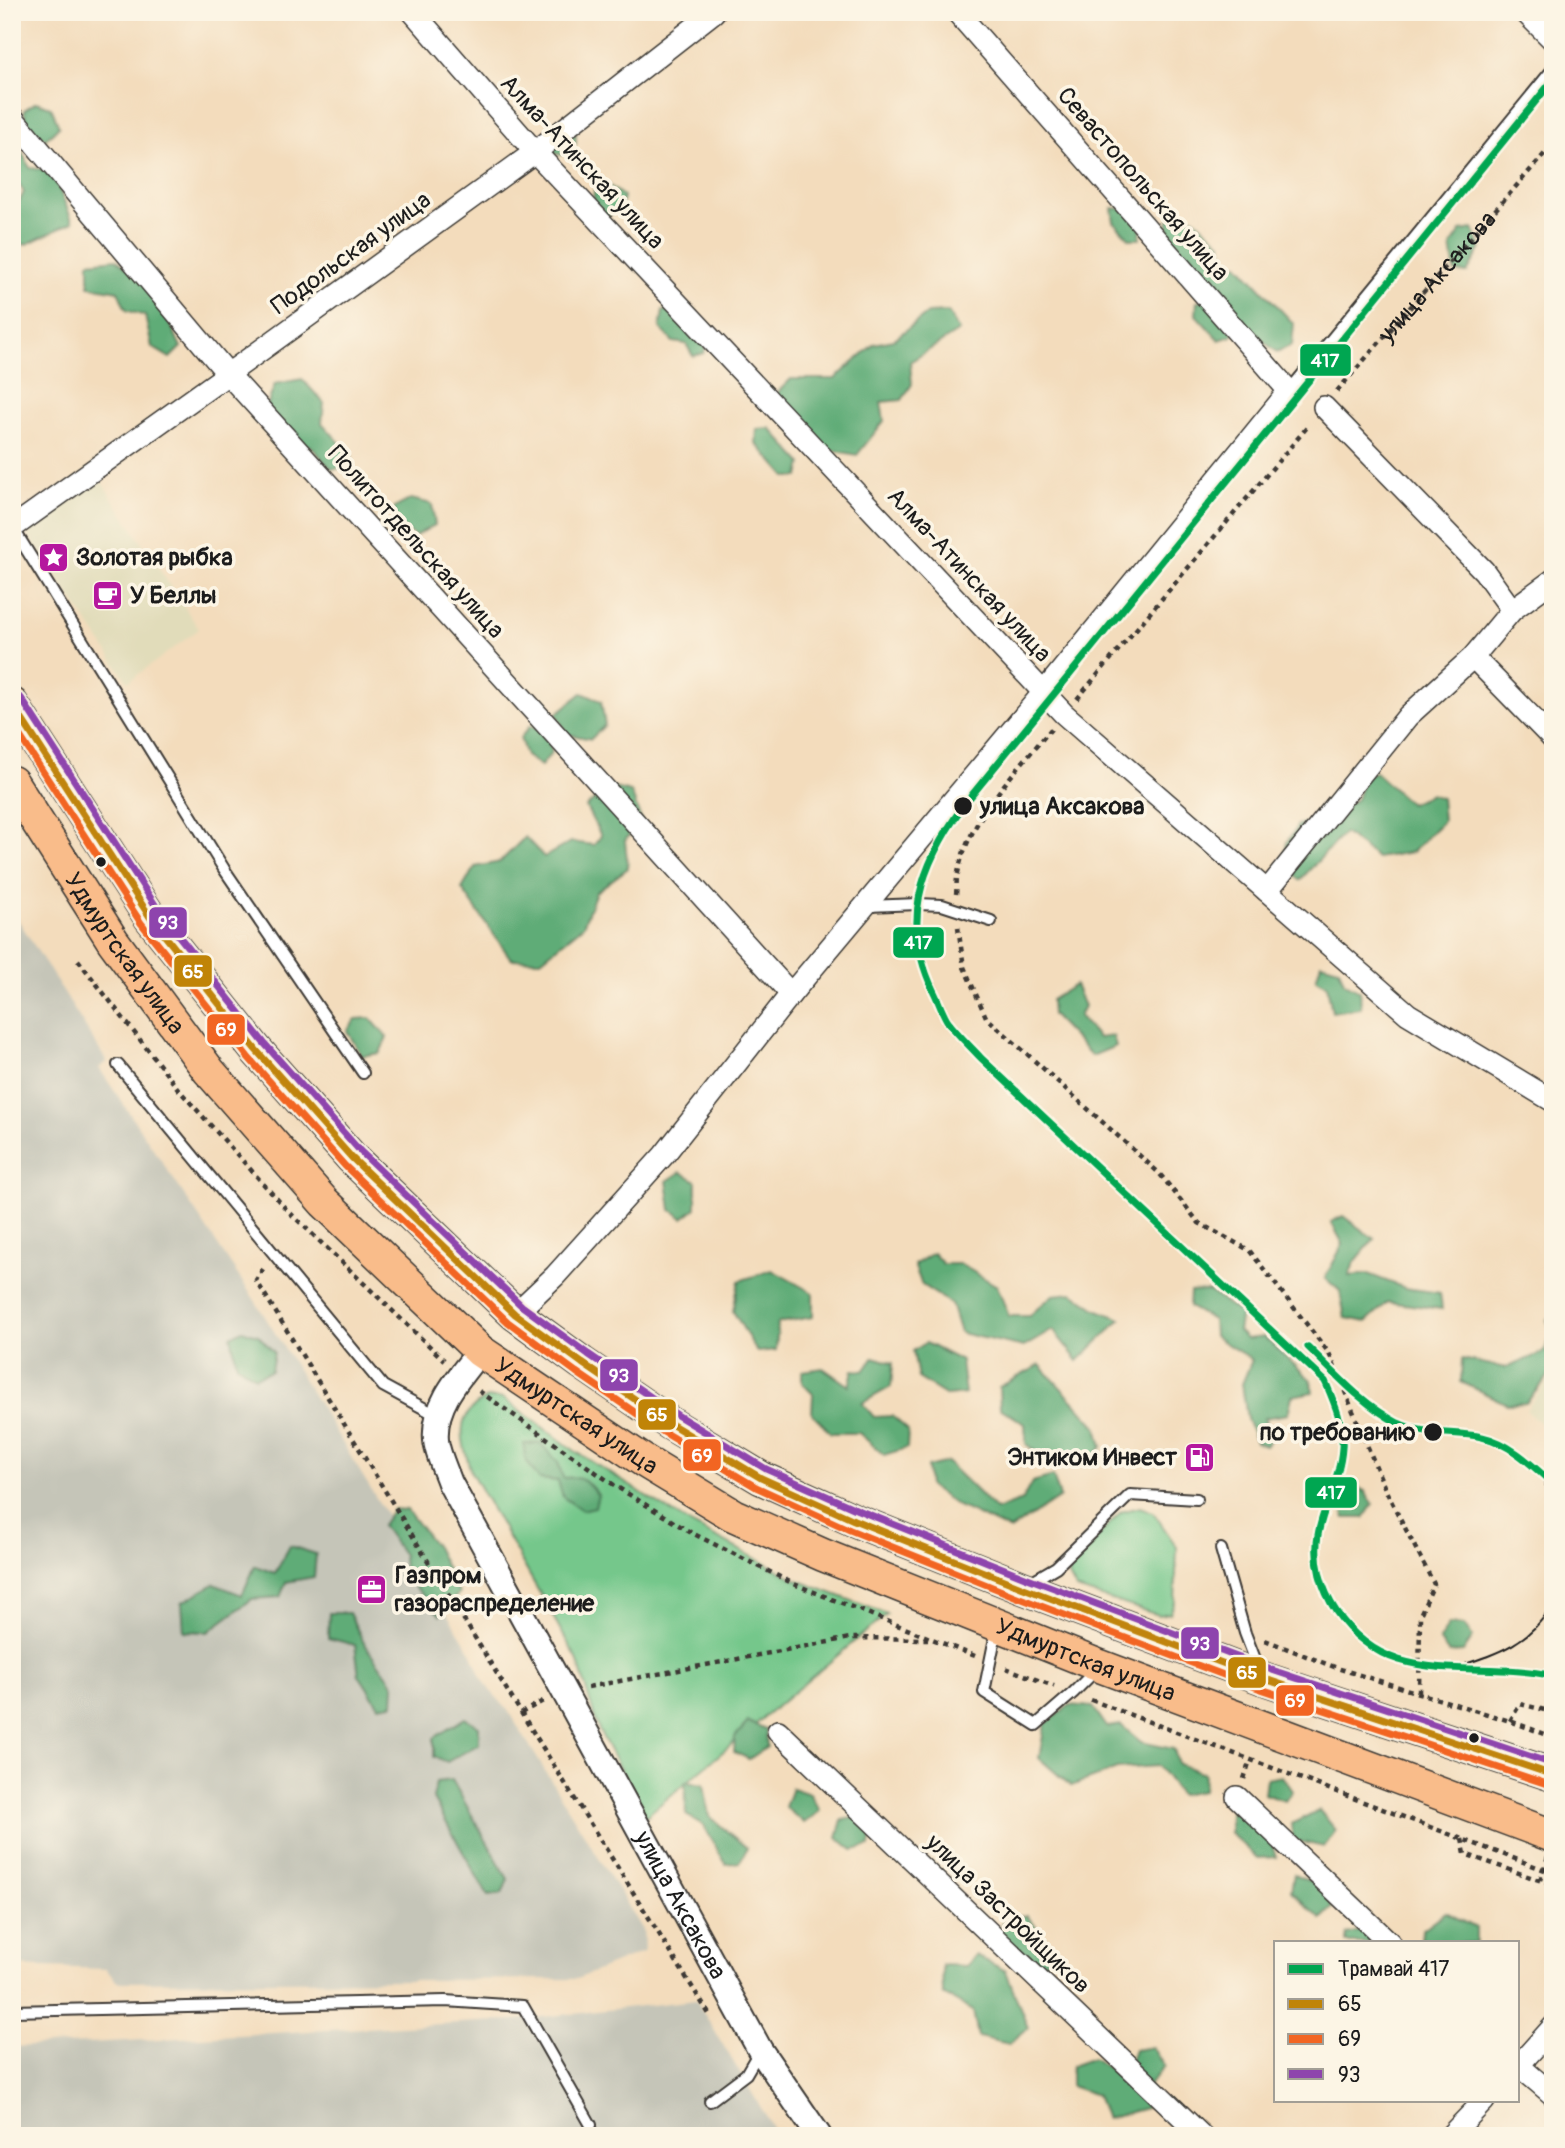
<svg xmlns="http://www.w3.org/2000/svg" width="1565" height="2148" font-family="Pangolin,sans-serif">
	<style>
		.built { fill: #e1dcba }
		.industrial { fill: #c5c5b8 }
		.green { fill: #74c78b; stroke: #487254; stroke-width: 2 }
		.forest { fill: #5fac77; stroke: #3e644a; stroke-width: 2 }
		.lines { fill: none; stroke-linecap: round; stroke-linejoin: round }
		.service-casing { stroke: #3c3934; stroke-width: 14 }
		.minor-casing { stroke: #3c3934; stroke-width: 24 }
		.tertiary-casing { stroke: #3c3934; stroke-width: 28 }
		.primary-casing { stroke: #3c3934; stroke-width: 35 }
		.path { stroke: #3c3934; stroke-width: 4.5; stroke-dasharray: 5 5; stroke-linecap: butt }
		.service { stroke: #fff; stroke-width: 10 }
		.minor { stroke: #fff; stroke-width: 21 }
		.tertiary { stroke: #fff; stroke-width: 24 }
		.primary { stroke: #f9bc8a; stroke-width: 32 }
		.tram { stroke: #1c1c1c; stroke-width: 2 }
		.path-bridge { stroke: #3c3934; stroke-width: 4.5; stroke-dasharray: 5 5; stroke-linecap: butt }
		.bus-1-casing { stroke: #fcf5e5; stroke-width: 12 }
		.bus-2-casing { stroke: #fcf5e5; stroke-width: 12 }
		.bus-3-casing { stroke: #fcf5e5; stroke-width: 12 }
		.bus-1 { stroke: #c08407; stroke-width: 7 }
		.bus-2 { stroke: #f26522; stroke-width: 7 }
		.bus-3 { stroke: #8e44ad; stroke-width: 7 }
		.tram-1-casing { stroke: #fcf5e5; stroke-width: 12 }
		.tram-1 { stroke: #00a651; stroke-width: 7 }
		.stop-dot { fill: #1c1c1c; stroke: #fcf5e5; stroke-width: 2.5 }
		.labels { text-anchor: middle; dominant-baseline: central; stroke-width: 7; stroke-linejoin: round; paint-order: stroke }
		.street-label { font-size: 24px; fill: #1c1c1c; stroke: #fcf5e5 }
		.poi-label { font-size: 24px; font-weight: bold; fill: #1c1c1c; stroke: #fcf5e5; text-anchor: start }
		.stop-label { font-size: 24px; font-weight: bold; fill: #1c1c1c; stroke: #fcf5e5; text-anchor: start }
		.line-badge { stroke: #fcf5e5; stroke-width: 2.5 }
		.badge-label { font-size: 19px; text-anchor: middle; font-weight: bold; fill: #fff }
	</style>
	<rect width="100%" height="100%" fill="#fcf5e5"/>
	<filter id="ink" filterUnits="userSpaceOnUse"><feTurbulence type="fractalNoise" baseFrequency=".0143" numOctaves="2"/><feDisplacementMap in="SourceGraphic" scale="14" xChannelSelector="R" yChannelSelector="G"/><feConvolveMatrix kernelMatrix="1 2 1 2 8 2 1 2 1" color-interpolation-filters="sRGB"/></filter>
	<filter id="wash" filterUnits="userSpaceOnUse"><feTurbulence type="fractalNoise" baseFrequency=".00686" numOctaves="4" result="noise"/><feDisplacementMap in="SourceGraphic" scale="28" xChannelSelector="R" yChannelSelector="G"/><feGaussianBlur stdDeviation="1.57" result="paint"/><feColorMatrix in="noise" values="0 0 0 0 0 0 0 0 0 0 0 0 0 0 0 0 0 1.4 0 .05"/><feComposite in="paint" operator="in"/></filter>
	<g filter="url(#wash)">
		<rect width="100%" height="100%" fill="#f3dcbc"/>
		<g class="built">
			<path d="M99 478 199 629 128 682 25 530Z"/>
			<path d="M1553 1374V1436L1526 1410Z"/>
		</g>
		<g class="industrial">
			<path d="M12 910 107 1062 99 1068 256 1302 472 1654 480 1675 490 1690 507 1709 643 1930 645 1951 577 1979 117 1982 106 1969 12 1966Z"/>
			<path d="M696 2000 778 2136H12V2047L516 2020Z"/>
		</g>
		<g class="green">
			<path d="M488 1398H503L575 1451 692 1525 797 1580 887 1614 645 1817 598 1728 577 1659 471 1472C462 1441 452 1415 488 1398Z"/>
			<path d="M1140 1507 1153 1512 1177 1547 1175 1602 1170 1613 1158 1615 1076 1589 1069 1576 1071 1565 1121 1512Z"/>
		</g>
		<g class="forest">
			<path d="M36 102 51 107 59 126 46 139 27 130 24 110Z"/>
			<path d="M576 133V144L562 155 546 152Z"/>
			<path d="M12 134 30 168 51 170 73 222 27 244 12 246V215L24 192 12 175Z"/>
			<path d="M607 184 623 196 621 210 606 216 593 204 594 189Z"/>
			<path d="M1112 208 1125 209 1141 227 1140 239H1130L1114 222Z"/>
			<path d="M1193 217 1221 243 1226 264H1238L1294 324 1292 345 1277 352 1236 319 1232 336 1219 340 1196 315 1197 301 1218 299 1210 283 1167 239 1169 219Z"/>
			<path d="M1473 229 1481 248 1467 273 1455 272 1451 246 1461 231Z"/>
			<path d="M116 259 154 289 181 347 170 358 152 347 145 316 126 310 118 291 89 286V262Z"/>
			<path d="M677 308 707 341 704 353 693 356 686 344 673 342 660 328 663 311Z"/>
			<path d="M948 312 959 331 910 362 912 384 902 400 881 402 884 421 857 455 804 445 789 426 777 393 791 379H835L874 344 893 340 928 313Z"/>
			<path d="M302 379 324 403 322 423 352 456 351 467 331 469 311 446 288 445 267 406 275 384Z"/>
			<path d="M770 428 802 463 799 477H786L756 443 757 429Z"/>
			<path d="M411 499 432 504 435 525 415 536 394 522V508Z"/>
			<path d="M582 693 601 701 605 725 591 739 567 734 556 714Z"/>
			<path d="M530 726 546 730 552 752 541 766 526 756 520 738Z"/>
			<path d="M1375 772 1410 804 1431 794 1441 798 1443 821 1412 852 1377 858 1344 833 1300 880 1283 864 1287 842 1298 825 1315 822 1357 799 1365 775Z"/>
			<path d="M610 787 631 792 641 819 625 841 628 868 596 892 583 926 541 960 511 959 462 889 475 867 500 862 525 837 544 857 571 842 594 845 601 836 586 807Z"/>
			<path d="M1321 963 1339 968 1344 982 1360 991 1361 1008 1332 1012 1327 985 1316 979Z"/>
			<path d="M1075 985 1084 1006 1079 1016 1098 1038 1113 1036 1116 1046 1092 1056 1052 1015 1051 1000Z"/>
			<path d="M370 1018 387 1037 380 1053 362 1056 347 1031 356 1019Z"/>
			<path d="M681 1172 696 1181V1208L683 1218 671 1210 667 1181Z"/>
			<path d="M1343 1216 1374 1239 1354 1263 1349 1276 1368 1274 1405 1288 1440 1293 1442 1309 1388 1302 1366 1322 1345 1318 1340 1291 1325 1278 1343 1244 1331 1222Z"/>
			<path d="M933 1253 943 1264H960L997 1286 1009 1316H1029L1053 1295 1073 1293 1096 1309 1121 1319 1078 1361 1053 1330 1024 1347 960 1333 951 1304 922 1285 914 1265Z"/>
			<path d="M772 1270 813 1293V1317L778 1323 776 1350 757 1352 733 1311 739 1281Z"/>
			<path d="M1209 1291 1241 1314 1238 1331 1246 1339 1264 1337 1311 1380 1313 1392 1292 1396 1288 1414 1264 1418 1272 1437 1265 1446 1256 1442 1247 1419 1242 1384 1252 1360 1214 1336 1213 1320 1189 1307 1190 1292Z"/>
			<path d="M1553 1316V1371L1526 1403 1507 1404 1461 1382 1462 1359 1506 1368 1544 1352 1553 1333 1547 1320Z"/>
			<path d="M242 1330 258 1335 274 1352 271 1371 255 1377 237 1365 231 1336Z"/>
			<path d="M926 1343 961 1361 965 1394 947 1396 918 1378 913 1351Z"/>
			<path d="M874 1357 893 1363 891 1387 862 1403 874 1417 892 1416 908 1430 907 1448 884 1455 859 1433H831L812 1413 813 1394 802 1383V1371L823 1368 849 1386 853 1370 864 1371Z"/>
			<path d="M1040 1365 1097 1427 1102 1447 1090 1460 1051 1464 1026 1444 1025 1424 1000 1408 999 1387Z"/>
			<path d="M540 1443 558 1462 563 1478C581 1476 588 1481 598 1495L595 1507 582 1510 563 1497 558 1481 539 1479 525 1459 524 1444Z"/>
			<path d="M947 1462 996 1510 1022 1500 1032 1482 1053 1476 1060 1497 1010 1530 956 1505 929 1486 927 1467Z"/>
			<path d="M1344 1482 1365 1491 1373 1504 1364 1518H1345L1340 1504Z"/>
			<path d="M393 1509 407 1510 436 1547 459 1593 440 1615 404 1575 403 1555 382 1525Z"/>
			<path d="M290 1546 316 1554 314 1577 286 1582 280 1597 252 1599 208 1632 184 1631 182 1602 214 1584 242 1595 255 1566 275 1573Z"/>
			<path d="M329 1613H349L365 1645 394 1685 393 1704 379 1706 359 1675 355 1645 328 1638Z"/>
			<path d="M1449 1624 1464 1625 1473 1637 1463 1652 1449 1653 1439 1640Z"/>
			<path d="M1070 1705 1093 1707 1107 1727 1121 1725 1141 1742 1174 1749 1178 1764 1204 1773 1203 1791 1180 1795 1158 1766 1117 1769 1071 1786 1039 1758 1045 1724Z"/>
			<path d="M465 1718 479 1726V1744L447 1762 434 1757V1738Z"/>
			<path d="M748 1722 766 1729 767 1747 749 1759 734 1752 735 1737Z"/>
			<path d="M1282 1776 1292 1791 1285 1801 1264 1794 1266 1779Z"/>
			<path d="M452 1780 508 1879 502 1894 488 1896 433 1799 436 1782Z"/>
			<path d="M685 1782 704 1784 709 1816 747 1848 740 1862 726 1864 703 1825 686 1815Z"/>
			<path d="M792 1788 810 1794 820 1811 804 1823 785 1807Z"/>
			<path d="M1319 1810 1336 1830 1324 1847 1293 1840 1291 1824Z"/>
			<path d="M1230 1811 1247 1818 1268 1833 1276 1857 1257 1858 1230 1833Z"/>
			<path d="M858 1817 873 1829 870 1846 853 1850 837 1837 842 1820Z"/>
			<path d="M1294 1874 1324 1887 1332 1908 1321 1919 1291 1891Z"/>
			<path d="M1446 1912 1476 1928V1943H1421L1422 1930Z"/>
			<path d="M1006 1916H1027L1052 1946 1045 1963 1030 1965 999 1933Z"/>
			<path d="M1363 1930 1380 1943H1347V1934Z"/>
			<path d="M975 1955 1006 1971 1028 2028 1009 2044 978 2037 973 2011 943 1994 942 1965 966 1966Z"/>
			<path d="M1152 2047 1164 2066 1147 2088 1146 2108 1106 2119 1097 2095 1071 2086V2066L1093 2058 1123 2079 1134 2050Z"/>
		</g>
	</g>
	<g filter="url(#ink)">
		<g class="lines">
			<defs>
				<g id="service">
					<path d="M1289 391 1553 69"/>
					<path d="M13 528 224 869 363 1073"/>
					<path d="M868 906 918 904 942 905 991 921"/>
					<path d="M118 1065 383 1386 438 1416"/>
					<path d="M1221 1549 1245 1633 1260 1672"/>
					<path d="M1027 1584 1056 1567 1130 1495 1197 1499"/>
					<path d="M997 1628 984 1692 1036 1725 1073 1693 1096 1670"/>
					<path d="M12 2011 445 2001 523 2006 591 2125"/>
					<path d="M710 2101 746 2074 760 2050"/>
				</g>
				<g id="minor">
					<path d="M413 12 535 152 1064 714 1408 1014 1553 1101"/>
					<path d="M1525 12 1553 40"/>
					<path d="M12 117 228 374 791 994"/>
					<path d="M1324 407 1484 571 1512 610"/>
					<path d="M12 528 228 374 535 152 714 12"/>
					<path d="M1473 657 1553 739"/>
					<path d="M1267 891 1408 716 1473 657 1512 610 1553 580"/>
					<path d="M515 1314 555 1276 664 1155 791 994 1044 692 1289 391 957 12"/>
					<path d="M778 1731 1202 2136"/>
					<path d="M1237 1797 1390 1943"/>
					<path d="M1518 2065 1553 2095"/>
					<path d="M1518 2066 1553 2027"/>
					<path d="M1450 2136 1484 2101"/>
				</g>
				<g id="tertiary">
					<path id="s2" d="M480 1351C460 1376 433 1405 436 1440 437 1453 445 1469 450 1483L760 2050 819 2136"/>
				</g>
				<g id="primary">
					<path d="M12 704 150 917 256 1050 352 1158 515 1314 582 1363 671 1424 761 1478 854 1520 1021 1587 1262 1678 1553 1775"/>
					<path id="s3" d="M12 782 113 941 209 1071 324 1202 480 1351 644 1461 733 1515 823 1555 1100 1666 1553 1836"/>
				</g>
			</defs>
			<use href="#service" class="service-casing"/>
			<use href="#minor" class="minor-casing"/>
			<use href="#tertiary" class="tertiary-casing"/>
			<use href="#primary" class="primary-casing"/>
			<g class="path">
				<path id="s1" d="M1337 391 1553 144"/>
				<path d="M1077 699 1309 425"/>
				<path d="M956 894C957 887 956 879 958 873 968 819 1017 770 1051 729"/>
				<path d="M958 927 964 967 986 1017 1159 1173 1199 1223 1249 1250 1329 1353 1386 1491 1434 1584 1420 1615 1419 1693"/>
				<path d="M78 960 179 1090 286 1209 444 1360"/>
				<path d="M263 1269 256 1280 510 1695 709 2014"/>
				<path d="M479 1391 617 1487 690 1532 794 1584 975 1656"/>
				<path d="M1265 1640 1337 1668 1510 1721 1553 1737"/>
				<path d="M1006 1668 1054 1686"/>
				<path d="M588 1687 850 1638 928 1639"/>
				<path d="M1091 1700 1553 1873"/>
				<path d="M521 1713 543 1701"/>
				<path d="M1510 1721 1520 1704 1553 1712"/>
				<path d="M1244 1779 1250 1760"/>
				<path d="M1462 1839 1465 1854 1553 1885"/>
			</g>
			<use href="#service" class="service"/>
			<use href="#minor" class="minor"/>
			<use href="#tertiary" class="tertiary"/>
			<use href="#primary" class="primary"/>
			<g class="tram">
				<path d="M1536 1468 1553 1499"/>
				<path d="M1459 1666C1499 1653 1530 1643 1553 1604"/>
			</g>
			<path class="path-bridge" d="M1540 1880 1553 1842"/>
			<defs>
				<path id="bus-1" d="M12 704 150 917 256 1050 352 1158 515 1314 582 1363 671 1424 761 1478 854 1520 1021 1587 1262 1678 1553 1775"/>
				<path id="bus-2" d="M12 724 141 923 248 1057 345 1166 508 1322 576 1372 665 1433 756 1487 850 1530 1017 1597 1258 1688 1550 1785"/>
				<path id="bus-3" d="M21 698 159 911 264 1043 360 1151 522 1306 588 1354 677 1415 766 1469 858 1510 1025 1577 1266 1668 1553 1764"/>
			</defs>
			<use href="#bus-1" class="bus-1-casing"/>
			<use href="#bus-2" class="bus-2-casing"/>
			<use href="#bus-3" class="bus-3-casing"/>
			<use href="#bus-1" class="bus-1"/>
			<use href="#bus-2" class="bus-2"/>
			<use href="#bus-3" class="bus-3"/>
			<defs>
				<g id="tram-1">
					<path d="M1553 80 963 806C920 866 900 922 934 992 939 1002 942 1013 948 1022 958 1035 970 1046 981 1058L1325 1381C1334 1402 1344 1424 1342 1448 1340 1479 1323 1505 1318 1535 1309 1588 1349 1645 1399 1660 1448 1675 1502 1664 1553 1676"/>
					<path d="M1308 1347C1336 1374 1363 1405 1398 1423 1425 1436 1454 1431 1482 1437 1510 1443 1532 1465 1553 1484"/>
				</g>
			</defs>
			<use href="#tram-1" class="tram-1-casing"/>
			<use href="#tram-1" class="tram-1"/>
		</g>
	</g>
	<defs>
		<symbol id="sight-square" viewBox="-11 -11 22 22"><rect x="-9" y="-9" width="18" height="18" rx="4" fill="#b5179e" stroke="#fcf5e5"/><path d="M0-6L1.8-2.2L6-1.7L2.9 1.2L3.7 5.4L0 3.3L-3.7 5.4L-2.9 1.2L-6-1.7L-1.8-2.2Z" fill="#fff"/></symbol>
		<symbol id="cafe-square" viewBox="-11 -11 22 22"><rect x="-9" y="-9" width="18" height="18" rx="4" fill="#b5179e" stroke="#fcf5e5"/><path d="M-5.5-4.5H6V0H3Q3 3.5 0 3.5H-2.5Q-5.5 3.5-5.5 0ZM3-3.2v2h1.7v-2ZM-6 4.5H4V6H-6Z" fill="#fff"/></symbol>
		<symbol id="fuel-square" viewBox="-11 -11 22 22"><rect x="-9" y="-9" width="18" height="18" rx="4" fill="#b5179e" stroke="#fcf5e5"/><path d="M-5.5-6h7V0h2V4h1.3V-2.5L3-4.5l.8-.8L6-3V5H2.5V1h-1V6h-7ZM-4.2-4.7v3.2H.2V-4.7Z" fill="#fff"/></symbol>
		<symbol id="office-square" viewBox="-11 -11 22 22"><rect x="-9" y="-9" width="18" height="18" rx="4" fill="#b5179e" stroke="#fcf5e5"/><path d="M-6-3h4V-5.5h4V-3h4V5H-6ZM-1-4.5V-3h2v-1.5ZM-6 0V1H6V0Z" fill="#fff"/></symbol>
	</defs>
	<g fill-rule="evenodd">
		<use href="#sight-square" x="36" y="540" width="35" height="35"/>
		<use href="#cafe-square" x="90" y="578" width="35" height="35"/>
		<use href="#fuel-square" x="1182" y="1440" width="35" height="35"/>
		<use href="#office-square" x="354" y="1572" width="35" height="35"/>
	</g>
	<g class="stop-dot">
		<circle cx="963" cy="806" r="10"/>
		<circle cx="101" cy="862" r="6"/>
		<circle cx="1433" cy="1432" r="10"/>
		<circle cx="1474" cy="1738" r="6"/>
	</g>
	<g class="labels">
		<g class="street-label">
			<text transform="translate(582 162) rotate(47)">Алма-Атинская улица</text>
			<text transform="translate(1143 184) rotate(49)">Севастопольская улица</text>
			<text transform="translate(351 253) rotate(-36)">Подольская улица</text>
			<text stroke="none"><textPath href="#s1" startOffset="152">улица Аксакова</textPath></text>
			<text transform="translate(416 542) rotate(48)">Политотдельская улица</text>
			<text transform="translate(969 575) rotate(47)">Алма-Атинская улица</text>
			<text stroke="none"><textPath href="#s3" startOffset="205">Удмуртская улица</textPath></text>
			<text stroke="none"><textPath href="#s3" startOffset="856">Удмуртская улица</textPath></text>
			<text stroke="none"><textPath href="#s3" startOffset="1423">Удмуртская улица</textPath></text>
			<text stroke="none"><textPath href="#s2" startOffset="628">улица Аксакова</textPath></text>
			<text transform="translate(1008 1914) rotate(44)">улица Застройщиков</text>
		</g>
		<g class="poi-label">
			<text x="76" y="557">Золотая рыбка</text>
			<text x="130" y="595">У Беллы</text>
			<text x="1177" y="1457" text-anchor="end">Энтиком Инвест</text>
			<text x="395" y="1575">Газпром<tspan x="395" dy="28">газораспределение</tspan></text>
		</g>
		<g class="stop-label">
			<text x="980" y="806">улица Аксакова</text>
			<text x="1416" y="1432" text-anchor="end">по требованию</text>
		</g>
	</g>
	<g class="line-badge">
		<rect x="1299" y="343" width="53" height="34" rx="7" fill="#00a651"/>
		<rect x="148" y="906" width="40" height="33" rx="7" fill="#8e44ad"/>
		<rect x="892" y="926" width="53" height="33" rx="7" fill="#00a651"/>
		<rect x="173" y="954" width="40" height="34" rx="7" fill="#c08407"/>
		<rect x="206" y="1013" width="40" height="33" rx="7" fill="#f26522"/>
		<rect x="599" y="1358" width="40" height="34" rx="7" fill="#8e44ad"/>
		<rect x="637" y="1398" width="40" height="33" rx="7" fill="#c08407"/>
		<rect x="682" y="1438" width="40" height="34" rx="7" fill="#f26522"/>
		<rect x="1304" y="1476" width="54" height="33" rx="7" fill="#00a651"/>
		<rect x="1180" y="1626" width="40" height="34" rx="7" fill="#8e44ad"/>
		<rect x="1227" y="1656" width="40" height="33" rx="7" fill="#c08407"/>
		<rect x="1275" y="1684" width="40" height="33" rx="7" fill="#f26522"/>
	</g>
	<g class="badge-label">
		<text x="1325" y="367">417</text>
		<text x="168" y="929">93</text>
		<text x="918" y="949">417</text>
		<text x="193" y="978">65</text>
		<text x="226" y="1036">69</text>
		<text x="619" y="1382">93</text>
		<text x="657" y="1421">65</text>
		<text x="702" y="1462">69</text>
		<text x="1331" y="1499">417</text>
		<text x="1200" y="1650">93</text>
		<text x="1247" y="1679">65</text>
		<text x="1295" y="1707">69</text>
	</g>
	<rect width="1565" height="2148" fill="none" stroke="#fcf5e5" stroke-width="42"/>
	<rect x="1274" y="1941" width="245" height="161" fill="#fcf5e5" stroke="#a29e95" stroke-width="2"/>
	<rect x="1288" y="1964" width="35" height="10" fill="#00a651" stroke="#a29e95" stroke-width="2"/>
	<text x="1338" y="1976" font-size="21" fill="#1c1c1c">Трамвай 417</text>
	<rect x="1288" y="1999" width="35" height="10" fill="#c08407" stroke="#a29e95" stroke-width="2"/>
	<text x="1338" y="2011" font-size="21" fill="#1c1c1c">65</text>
	<rect x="1288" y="2034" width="35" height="10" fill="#f26522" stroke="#a29e95" stroke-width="2"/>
	<text x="1338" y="2046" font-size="21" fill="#1c1c1c">69</text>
	<rect x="1288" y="2069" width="35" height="10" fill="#8e44ad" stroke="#a29e95" stroke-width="2"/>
	<text x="1338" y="2082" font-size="21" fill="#1c1c1c">93</text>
</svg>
